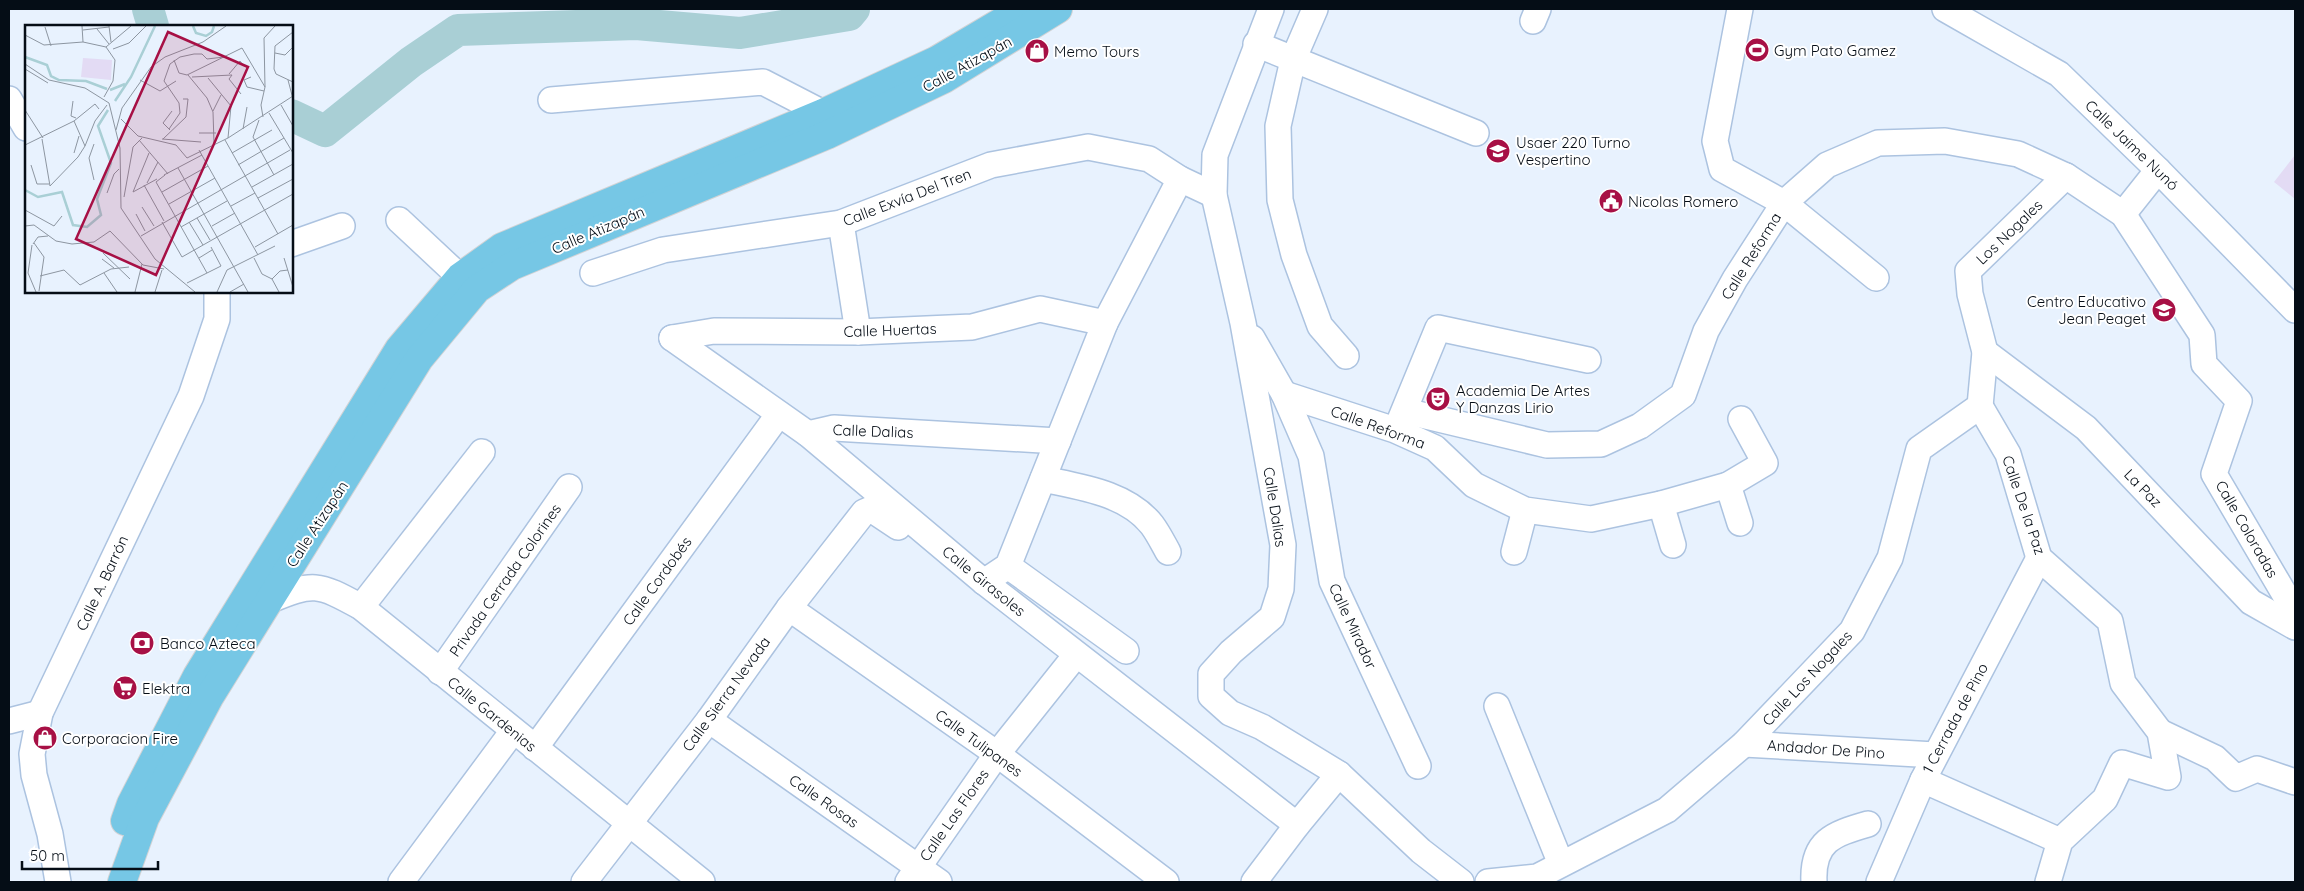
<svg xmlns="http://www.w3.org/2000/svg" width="2304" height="891" font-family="Quicksand,sans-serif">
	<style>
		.green { fill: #e3dbf4 }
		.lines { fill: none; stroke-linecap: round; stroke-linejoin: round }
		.river { stroke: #a9cfd5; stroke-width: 32 }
		.minor-casing { stroke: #acc3e0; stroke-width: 28 }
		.major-casing { stroke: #d2d3d5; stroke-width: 30 }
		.minor { stroke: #fff; stroke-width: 25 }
		.major { stroke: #76c7e5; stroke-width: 28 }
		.labels { text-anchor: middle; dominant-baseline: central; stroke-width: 4; stroke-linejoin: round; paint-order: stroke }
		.poi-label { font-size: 15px; fill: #050d16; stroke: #fff; text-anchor: start }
		.street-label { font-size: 15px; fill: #050d16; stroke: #fff }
		.inset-river { fill: none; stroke: #a9cfd5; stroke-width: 2.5 }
		.inset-road { fill: none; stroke: #8d96a1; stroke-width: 1 }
		.view { fill: #a71045; fill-opacity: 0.15; stroke: #a71045; stroke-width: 2.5 }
		.inset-edge { fill: none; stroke: #050d16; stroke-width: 2.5 }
	</style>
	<rect width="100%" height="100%" fill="#e8f2fe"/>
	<path class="green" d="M2295 155V199L2274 182Z"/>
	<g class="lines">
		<g class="river">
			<path d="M148 9 153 26"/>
			<path d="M291 115 325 131 411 62 458 30 636 24 740 33 849 15 854 9"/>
		</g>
		<defs>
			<g id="minor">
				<path d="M1271 9 1215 155 1214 195 1243 323 1283 545 1281 589 1272 617 1231 652 1211 674V696L1230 713 1262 727 1339 774 1421 851 1461 882"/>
				<path d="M1315 9 1293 60 1278 126 1280 200 1294 255 1320 326 1346 356"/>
				<path d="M1740 9 1715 141 1722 169 1784 203 1876 278"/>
				<path d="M1945 9 2059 74 2158 170 2295 310"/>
				<path d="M1533 21 1538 9"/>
				<path d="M1256 44 1476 133"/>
				<path d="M9 99 26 128"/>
				<path d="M551 100 763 82 823 113"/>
				<path d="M2123 214 2158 170"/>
				<path d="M399 220 460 277"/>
				<path d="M841 223 858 332"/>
				<path d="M291 244 342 226"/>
				<path d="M593 273 663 250 841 223 991 165 1088 147 1149 159 1180 179 1214 195"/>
				<path d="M672 338 808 434 984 582 1297 825"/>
				<path d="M672 338 714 331 858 332 972 327 1040 309 1105 323"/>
				<path d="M1252 338 1284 394 1311 456 1332 581 1418 766"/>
				<path d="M1985 352 2086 428 2251 602 2295 627"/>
				<path d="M1284 394 1395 430 1435 448 1474 485 1525 510 1591 519 1661 504 1728 485 1765 463 1741 419"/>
				<path d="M1980 406 2008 454 2039 558 2110 621 2123 683 2160 732 2168 777 2122 763 2105 799 2060 841 2048 882"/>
				<path d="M1405 411 1547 445 1601 444 1640 426 1683 395 1706 331 1735 279 1784 203 1827 165 1878 143 1945 141 2018 154 2066 176 2123 214 2202 335 2204 364 2239 401 2214 474 2295 612"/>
				<path d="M1398 425 1438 328 1588 360"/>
				<path d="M808 434 834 428 1058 441"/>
				<path d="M1043 479C1080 487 1127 493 1152 525 1158 533 1163 543 1168 552"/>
				<path d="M1728 485 1740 523"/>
				<path d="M1661 504 1673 545"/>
				<path d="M1514 552 1525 510"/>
				<path d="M1008 566 1126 651"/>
				<path d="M984 582 1008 566 1105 323 1180 179"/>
				<path d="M268 601C314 582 317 583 361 607L702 882"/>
				<path d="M361 607 482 452"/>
				<path d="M789 608 997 754 1166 882"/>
				<path d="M440 672 569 487"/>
				<path d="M1497 706 1561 864"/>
				<path d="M709 720 939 882"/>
				<path d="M9 721 40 713"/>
				<path d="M2160 732 2215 758 2236 778 2257 769 2295 782"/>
				<path d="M1744 744 1935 755"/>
				<path d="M535 748 779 414"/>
				<path d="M1923 780 2060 841"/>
				<path d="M58 882 50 834 34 775 32 754 40 713 191 396 217 319V291"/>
				<path d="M401 882 513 731"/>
				<path d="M584 882 709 720 789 608 864 512 871 509 898 527"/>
				<path d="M908 882 997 754 1076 655"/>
				<path d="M1254 882 1297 825 1339 774"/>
				<path d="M1488 882 1537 877 1667 810 1744 744 1852 631 1890 558 1919 449 1980 406 1985 352 1970 294 1968 271 2066 176"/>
				<path d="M1814 882C1812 841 1833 834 1868 824"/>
				<path d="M1879 882 1923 780 2039 558"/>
			</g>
			<g id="major">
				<path d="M125 821 131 804 197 676 399 349 460 277 502 247 823 113 937 60 1023 9"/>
				<path d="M122 882 145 818 210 696 419 359 477 289 512 266 827 135 944 79 1058 9"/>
			</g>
		</defs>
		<use href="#minor" class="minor-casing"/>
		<use href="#major" class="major-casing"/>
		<use href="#minor" class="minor"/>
		<use href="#major" class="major"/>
	</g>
	<defs>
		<symbol id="stadium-disc" viewBox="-11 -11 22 22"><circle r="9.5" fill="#a71045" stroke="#fff"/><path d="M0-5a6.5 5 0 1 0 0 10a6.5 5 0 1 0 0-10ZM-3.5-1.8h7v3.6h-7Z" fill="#fff"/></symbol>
		<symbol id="shop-disc" viewBox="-11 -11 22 22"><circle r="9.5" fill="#a71045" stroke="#fff"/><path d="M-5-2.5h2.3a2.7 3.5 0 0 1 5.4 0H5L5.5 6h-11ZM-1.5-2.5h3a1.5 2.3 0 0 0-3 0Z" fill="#fff"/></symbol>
		<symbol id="school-disc" viewBox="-11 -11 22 22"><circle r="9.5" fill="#a71045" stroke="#fff"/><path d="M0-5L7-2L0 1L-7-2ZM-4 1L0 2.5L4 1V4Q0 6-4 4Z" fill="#fff"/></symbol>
		<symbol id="civic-disc" viewBox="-11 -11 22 22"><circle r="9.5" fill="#a71045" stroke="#fff"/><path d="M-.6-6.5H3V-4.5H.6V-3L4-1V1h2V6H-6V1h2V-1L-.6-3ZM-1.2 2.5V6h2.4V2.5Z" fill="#fff"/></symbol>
		<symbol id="theatre-disc" viewBox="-11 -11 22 22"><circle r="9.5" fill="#a71045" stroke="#fff"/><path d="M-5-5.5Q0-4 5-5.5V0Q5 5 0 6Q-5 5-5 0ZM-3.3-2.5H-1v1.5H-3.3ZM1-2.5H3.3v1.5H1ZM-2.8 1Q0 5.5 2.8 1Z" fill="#fff"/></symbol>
		<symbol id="bank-disc" viewBox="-11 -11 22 22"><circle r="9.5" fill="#a71045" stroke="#fff"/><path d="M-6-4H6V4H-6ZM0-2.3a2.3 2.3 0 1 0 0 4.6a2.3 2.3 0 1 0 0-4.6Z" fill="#fff"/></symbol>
		<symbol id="supermarket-disc" viewBox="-11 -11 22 22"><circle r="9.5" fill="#a71045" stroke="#fff"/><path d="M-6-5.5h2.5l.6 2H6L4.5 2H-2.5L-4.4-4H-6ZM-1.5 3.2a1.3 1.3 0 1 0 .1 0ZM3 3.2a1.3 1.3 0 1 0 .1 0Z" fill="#fff"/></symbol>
	</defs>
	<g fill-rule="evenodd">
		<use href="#stadium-disc" x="1743" y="36" width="28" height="28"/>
		<use href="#shop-disc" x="1023" y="37" width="28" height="28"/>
		<use href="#school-disc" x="1484" y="137" width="28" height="28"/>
		<use href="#civic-disc" x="1597" y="187" width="28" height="28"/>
		<use href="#school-disc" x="2150" y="296" width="28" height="28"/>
		<use href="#theatre-disc" x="1424" y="385" width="28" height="28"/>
		<use href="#bank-disc" x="128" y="629" width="28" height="28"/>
		<use href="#supermarket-disc" x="111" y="674" width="28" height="28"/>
		<use href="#shop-disc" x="31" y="724" width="28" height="28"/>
	</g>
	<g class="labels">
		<g class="poi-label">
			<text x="1774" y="50">Gym Pato Gamez</text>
			<text x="1054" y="51">Memo Tours</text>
			<text x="1516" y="142">Usaer 220 Turno<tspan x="1516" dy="17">Vespertino</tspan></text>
			<text x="1628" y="201">Nicolas Romero</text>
			<text x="2146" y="301" text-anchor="end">Centro Educativo<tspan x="2146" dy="17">Jean Peaget</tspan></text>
			<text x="1456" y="390">Academia De Artes<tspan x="1456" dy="17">Y Danzas Lirio</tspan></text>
			<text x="160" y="643">Banco Azteca</text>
			<text x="142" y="688">Elektra</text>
			<text x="62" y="738">Corporacion Fire</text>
		</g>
		<g class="street-label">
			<text transform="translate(967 64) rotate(-29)">Calle Atizapán</text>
			<text transform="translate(2132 145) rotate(44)">Calle Jaime Nunó</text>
			<text transform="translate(907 197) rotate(-21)">Calle Exvía Del Tren</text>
			<text transform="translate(598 230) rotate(-23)">Calle Atizapán</text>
			<text transform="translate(2009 232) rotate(-44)">Los Nogales</text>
			<text transform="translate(1751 256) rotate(-58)">Calle Reforma</text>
			<text transform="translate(890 330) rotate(-2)">Calle Huertas</text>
			<text transform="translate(1378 427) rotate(20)">Calle Reforma</text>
			<text transform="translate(873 431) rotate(2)">Calle Dalias</text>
			<text transform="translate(2143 488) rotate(46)">La Paz</text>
			<text transform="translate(2024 505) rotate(71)">Calle De la Paz</text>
			<text transform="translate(1275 507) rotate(81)">Calle Dalias</text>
			<text transform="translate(317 524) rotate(-57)">Calle Atizapán</text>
			<text transform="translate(2247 529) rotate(60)">Calle Coloradas</text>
			<text transform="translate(505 580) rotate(-55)">Privada Cerrada Colorines</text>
			<text transform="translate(657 581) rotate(-54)">Calle Cordobés</text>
			<text transform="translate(984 581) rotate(39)">Calle Girasoles</text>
			<text transform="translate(102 583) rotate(-65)">Calle A. Barrón</text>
			<text transform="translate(1353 626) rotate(65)">Calle Mirador</text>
			<text transform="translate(1807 678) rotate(-47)">Calle Los Nogales</text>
			<text transform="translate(726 694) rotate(-54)">Calle Sierra Nevada</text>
			<text transform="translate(492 714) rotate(39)">Calle Gardenias</text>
			<text transform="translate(1955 718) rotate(-62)">1 Cerrada de Pino</text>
			<text transform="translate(979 743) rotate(36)">Calle Tulipanes</text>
			<text transform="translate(1826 749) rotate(4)">Andador De Pino</text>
			<text transform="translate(824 801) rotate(35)">Calle Rosas</text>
			<text transform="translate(954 815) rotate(-55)">Calle Las Flores</text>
		</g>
	</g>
	<g transform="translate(25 25)">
		<rect width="268" height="268" fill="#e8f2fe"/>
		<path d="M58 33 87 35 86 55 56 52Z" fill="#e3dbf4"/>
		<path class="inset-river" d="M168 1 171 8 181 11 187 7 189 1M0 32 22 40 26 51 34 55 61 56 82 64M85 65 100 59M90 76 106 52 130 1M0 165 13 172 37 167 48 200 62 202 76 190 72 174 86 138 73 101 83 85"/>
		<path class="inset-road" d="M57 1 58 17M84 1 86 17M20 2 26 21M72 4 84 19M58 5 84 2M268 7 250 21 249 44 251 49 268 57M0 10 19 20 58 17 81 22M81 22 106 1M88 24 104 18 121 1M250 28 260 30 268 22M149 35 154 48 162 50M0 39 24 55 60 63 84 78 95 123 96 183 130 234 170 267M0 44 23 58M204 49 215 36 218 40M162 50 217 23 240 62 236 80 238 92M163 50 182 73 188 87 189 118M167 52 207 50 204 54 216 69M226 52 219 55 222 62 239 66M183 53 206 81 203 113M115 55 135 66 151 56M263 55 268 74M240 62 239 13 250 1M79 72 88 56 90 35 81 22M48 76 46 91 51 93M256 80 268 101M0 85 18 113M188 86 196 70M244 88 268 128M96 94 113 111 151 120 162 133 203 113 268 71M234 95 228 112 249 150M49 96 70 79 74 84M144 104 155 88 154 78 139 56 145 39 155 32 169 29H177L182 34 199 32M218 104 222 82M91 105 97 83 126 42 140 32 178 17 201 1M145 105 138 98 147 86M174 108H191M17 114 25 161 53 132 60 121M137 114 176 117M138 114 161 92 163 74H158M114 115 143 149M200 115 253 209M69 119 64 133 69 155M0 120 49 96 60 121 70 96 82 80M174 125 233 230M49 128 54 111M207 128 247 105M6 140 12 159H24M213 140 259 113M153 143 223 267M139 150 177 130M140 150 131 157 182 248M122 158 133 137M119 160 139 196M227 162 268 139M108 167 132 154M108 167 124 128M137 167 183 141M82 168 89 149 94 144M99 172 108 122 117 113M233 173 268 154M144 179 190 153M206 181 230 168M117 182 129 201M0 185 29 201 37 191M111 189 120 206M172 193 185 215M137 197 157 232 268 169M164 197 178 220M0 201 9 200 31 216 47 219 69 217 85 206 118 240 139 244M187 201 210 188M156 202 202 176M116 211 265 125M9 218 19 232 14 266M8 219 13 212 23 211M7 220 3 248 11 267M230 222 268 200M78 228 105 254M174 233 187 225M229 233 237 249 247 254 254 267M259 233 268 262M77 234 89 243M79 248 92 267M15 251 39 245 55 260M247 254 255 246 263 245M162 258 196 241 186 222M55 260 86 244 104 242M110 267 117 239M130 267 137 245M192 267 202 245 250 221M205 267 219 259"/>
		<path class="view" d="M143 7 223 42 131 250 51 214Z"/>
		<rect width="268" height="268" class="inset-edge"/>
	</g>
	<rect width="2304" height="891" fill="none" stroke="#050d16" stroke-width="20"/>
	<path d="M22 861v8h136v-8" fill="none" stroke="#050d16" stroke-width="2.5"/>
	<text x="30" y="861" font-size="15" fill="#050d16" stroke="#ffffff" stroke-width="4" paint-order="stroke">50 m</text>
</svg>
